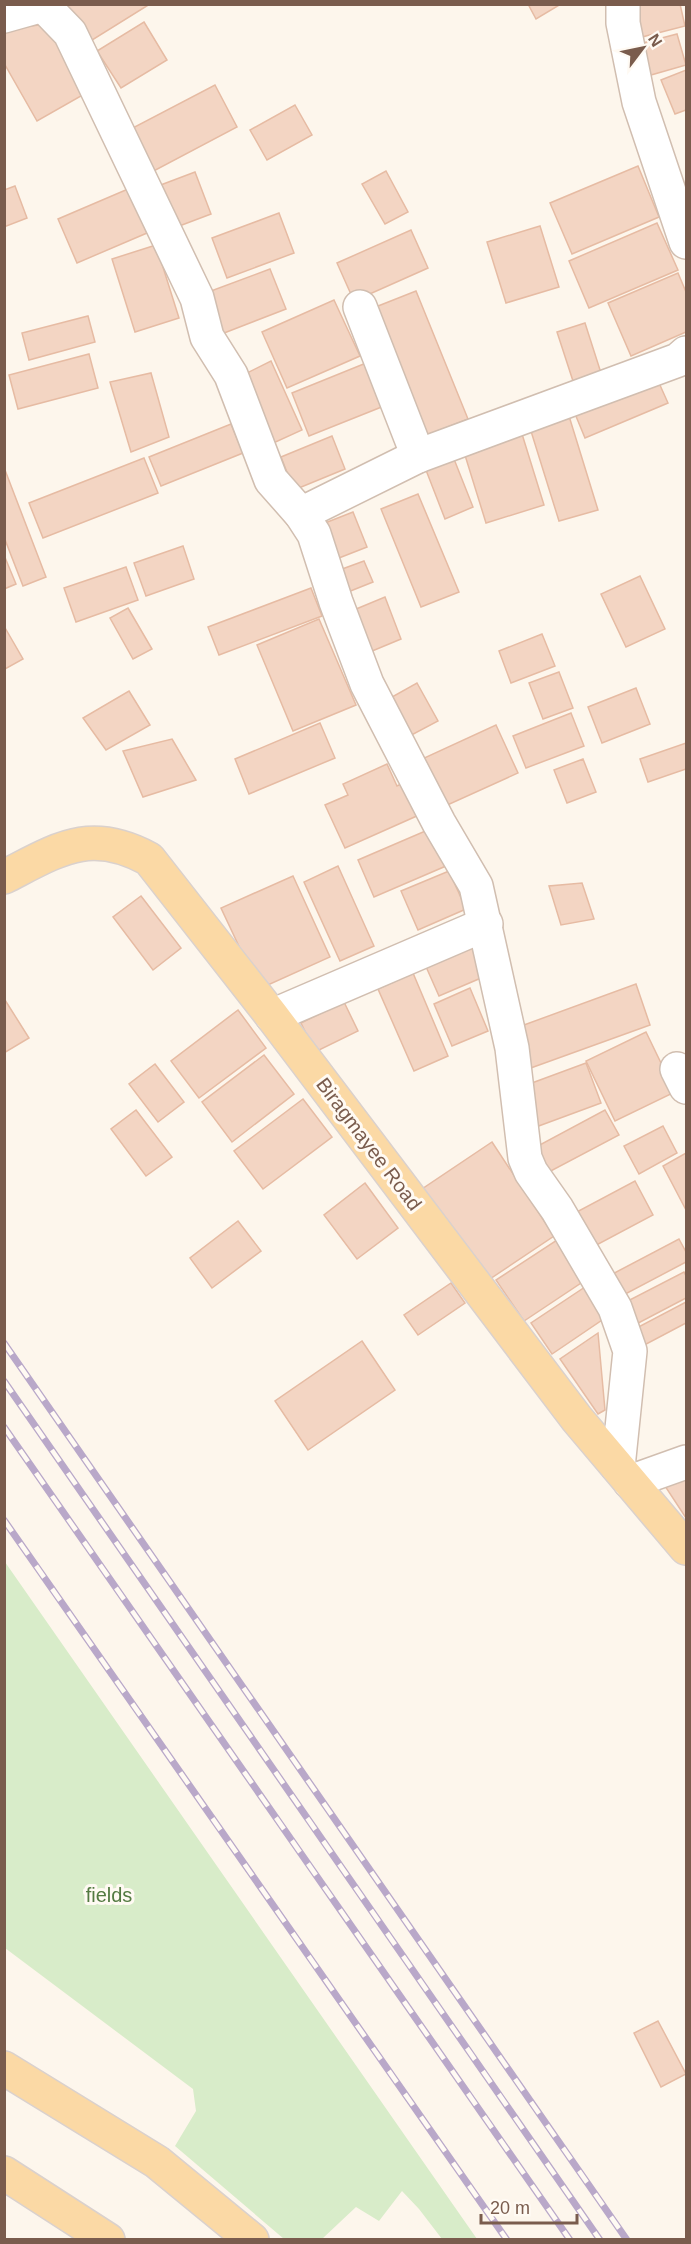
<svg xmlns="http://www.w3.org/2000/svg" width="691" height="2244" font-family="Helvetica,sans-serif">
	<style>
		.green { fill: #d8ecc9 }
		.building { fill: #f3d5c3; stroke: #e6bba3; stroke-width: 1.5 }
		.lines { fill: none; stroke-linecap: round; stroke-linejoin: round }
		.minor-casing { stroke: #d1beb0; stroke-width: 36 }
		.major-casing { stroke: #dad1cd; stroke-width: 36 }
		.minor { stroke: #fff; stroke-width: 33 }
		.major { stroke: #fbd9a5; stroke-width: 33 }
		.rail-casing { stroke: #b9a8c9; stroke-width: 7 }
		.rail { stroke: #fffaf3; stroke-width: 4.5; stroke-dasharray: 14; stroke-linecap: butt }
		.labels { text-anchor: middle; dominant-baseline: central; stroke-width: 6; stroke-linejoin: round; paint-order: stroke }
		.street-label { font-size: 20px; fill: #7a5c4d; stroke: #fffaf3 }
		.park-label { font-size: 20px; fill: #537a41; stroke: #fffaf3 }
	</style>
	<rect width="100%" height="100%" fill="#fdf6ec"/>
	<path class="green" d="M5 1562 477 2239H442L419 2209 402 2191 379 2221 356 2207 322 2239H284L175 2146 196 2111 193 2089 5 1948Z"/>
	<g class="building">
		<path d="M66 4H150L89 42Z"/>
		<path d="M528 4H561L536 19Z"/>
		<path d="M628 4H680L685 26 638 38Z"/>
		<path d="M144 22 167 60 121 88 97 51Z"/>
		<path d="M46 24 88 92 37 121 4 63V33L17 28Z"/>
		<path d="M677 34 686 65 644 77 635 45Z"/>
		<path d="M686 70V110L675 114 661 80Z"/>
		<path d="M215 85 237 127 148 174 125 132Z"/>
		<path d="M295 105 312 135 267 160 250 130Z"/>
		<path d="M638 166 659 217 572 254 550 203Z"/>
		<path d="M386 171 408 212 385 224 362 184Z"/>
		<path d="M195 172 211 214 174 228 158 186Z"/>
		<path d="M15 186 27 218 4 227V190Z"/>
		<path d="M128 189 147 233 77 263 58 219Z"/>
		<path d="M279 213 294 253 227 278 212 238Z"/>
		<path d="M657 223 678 270 589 308 569 261Z"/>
		<path d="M540 226 559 287 506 303 487 242Z"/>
		<path d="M411 230 428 268 354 301 337 263Z"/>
		<path d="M156 245 179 318 135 332 112 259Z"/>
		<path d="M270 269 286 309 219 335 203 294Z"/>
		<path d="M678 273 686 292V332L631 356 608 303Z"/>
		<path d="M416 291 468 419 420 438 368 310Z"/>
		<path d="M334 300 360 356 287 388 262 332Z"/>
		<path d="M88 316 95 342 29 360 22 333Z"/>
		<path d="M585 323 601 373 573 381 557 332Z"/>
		<path d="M89 354 98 388 18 409 9 375Z"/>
		<path d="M271 361 302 430 269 445 239 377Z"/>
		<path d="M371 361 389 404 309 436 292 393Z"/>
		<path d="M151 373 169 437 131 452 110 382Z"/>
		<path d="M655 374 668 403 585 438 573 409Z"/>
		<path d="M569 416 598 510 559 521 530 428Z"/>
		<path d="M231 424 243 453 161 486 149 457Z"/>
		<path d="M522 434 544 505 486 523 464 452Z"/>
		<path d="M332 436 345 469 294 490 281 457Z"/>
		<path d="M452 454 473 507 445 519 424 465Z"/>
		<path d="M144 458 158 493 43 538 29 503Z"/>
		<path d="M5 470 46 577 23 586 4 537Z"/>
		<path d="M418 494 459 592 421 607 381 509Z"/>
		<path d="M353 512 367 547 339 558 325 523Z"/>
		<path d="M183 546 194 579 146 596 134 563Z"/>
		<path d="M4 555 16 584 4 589Z"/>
		<path d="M364 561 373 582 343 594 334 572Z"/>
		<path d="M126 567 138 600 76 622 64 588Z"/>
		<path d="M640 576 665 629 626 647 601 594Z"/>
		<path d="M311 588 322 616 219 655 208 627Z"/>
		<path d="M385 597 401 639 365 654 349 612Z"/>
		<path d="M128 608 152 649 133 659 110 618Z"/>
		<path d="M319 619 356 705 293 731 257 645Z"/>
		<path d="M4 626 23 659 5 669H4Z"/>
		<path d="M542 634 555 666 511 683 499 651Z"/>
		<path d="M559 672 573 708 543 719 529 683Z"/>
		<path d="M417 683 438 721 404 739 383 702Z"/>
		<path d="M636 688 650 724 602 743 588 707Z"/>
		<path d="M129 691 150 725 106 750 83 718Z"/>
		<path d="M571 713 584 746 526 768 513 736Z"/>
		<path d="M320 723 335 758 249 794 235 759Z"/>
		<path d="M496 725 518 773 443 807 422 759Z"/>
		<path d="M172 739 196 780 143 797 123 751Z"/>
		<path d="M686 743V769L648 782 640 759Z"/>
		<path d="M583 759 596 792 567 803 554 770Z"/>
		<path d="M387 764 397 786 405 782 419 815 345 848 325 805 348 795 343 784Z"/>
		<path d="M430 829 446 866 374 897 358 860Z"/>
		<path d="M338 866 374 946 340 961 304 882Z"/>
		<path d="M449 871 466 909 418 930 401 891Z"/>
		<path d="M293 876 330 957 259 989 221 908Z"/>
		<path d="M582 883 594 919 561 925 549 886Z"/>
		<path d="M141 896 181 948 153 970 113 917Z"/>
		<path d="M472 939 488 975 439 996 423 960Z"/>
		<path d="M413 973 448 1056 414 1071 378 989Z"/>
		<path d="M636 984 650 1025 528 1069 513 1029Z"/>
		<path d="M470 988 488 1031 452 1046 434 1004Z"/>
		<path d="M5 1000 29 1038 4 1053V1001Z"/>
		<path d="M344 1002 358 1031 315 1052 301 1023Z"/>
		<path d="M238 1010 266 1048 199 1098 171 1061Z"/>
		<path d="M646 1032 675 1092 615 1121 586 1061Z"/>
		<path d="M264 1055 294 1094 232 1142 202 1102Z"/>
		<path d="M586 1063 601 1103 536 1127 521 1087Z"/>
		<path d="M155 1064 184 1102 158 1122 129 1084Z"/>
		<path d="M303 1099 332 1137 263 1189 234 1151Z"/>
		<path d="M136 1110 172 1157 146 1176 111 1129Z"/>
		<path d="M605 1110 619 1135 547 1173 534 1148Z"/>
		<path d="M663 1126 677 1153 639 1174 624 1146Z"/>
		<path d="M492 1142 554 1236 484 1283 422 1189Z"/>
		<path d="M686 1153V1210L663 1166Z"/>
		<path d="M635 1181 653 1215 589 1249 571 1215Z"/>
		<path d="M365 1183 398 1228 357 1259 324 1215Z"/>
		<path d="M238 1221 261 1251 212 1288 190 1258Z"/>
		<path d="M679 1239 686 1252V1262L614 1300 603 1279Z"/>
		<path d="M557 1240 584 1281 524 1321 496 1280Z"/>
		<path d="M684 1272 686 1276V1298L627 1329 616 1307Z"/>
		<path d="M451 1283 465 1303 418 1335 404 1315Z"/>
		<path d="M585 1287 605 1318 552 1354 531 1323Z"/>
		<path d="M686 1302V1323L635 1350 627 1333Z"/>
		<path d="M598 1333 605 1410 598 1414 560 1359Z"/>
		<path d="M362 1341 395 1390 308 1450 275 1401Z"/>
		<path d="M686 1472V1518L661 1480Z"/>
		<path d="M658 2021 686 2074 661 2087 634 2033Z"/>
	</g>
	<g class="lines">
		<defs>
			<g id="minor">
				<path d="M623 4V23L639 102 686 242"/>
				<path d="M4 16 43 5 70 33 197 298 207 337 231 375 271 480 301 514 314 534 336 602 367 684 439 823 476 886 512 1048 525 1158 531 1172 557 1209 615 1308 630 1351 618 1467"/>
				<path d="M360 307 418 456"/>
				<path d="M301 514 418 456 678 360 686 353"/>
				<path d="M272 1016 486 924"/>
				<path d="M677 1069 686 1087"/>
				<path d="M630 1482 686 1462"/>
			</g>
			<g id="major">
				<path d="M4 877C59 849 90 827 149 859L272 1016 577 1419 686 1548"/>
				<path d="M4 2068 157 2162 252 2240"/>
				<path d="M4 2173 108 2240"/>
			</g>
		</defs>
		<use href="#minor" class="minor-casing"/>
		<use href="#major" class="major-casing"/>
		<use href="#minor" class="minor"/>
		<use href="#major" class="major"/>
		<defs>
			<g id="rail">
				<path d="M4 1343 627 2240"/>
				<path d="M4 1381 600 2240"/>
				<path d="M4 1427 570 2240"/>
				<path d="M4 1520 507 2240"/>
			</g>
		</defs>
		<use href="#rail" class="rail-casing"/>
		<use href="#rail" class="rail"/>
	</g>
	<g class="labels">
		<g class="street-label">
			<text transform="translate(369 1144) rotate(53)">Biragmayee Road</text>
		</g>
		<g class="park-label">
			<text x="109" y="1895">fields</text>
		</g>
	</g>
	<rect width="691" height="2244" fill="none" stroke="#7a5c4d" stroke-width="12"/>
	<g transform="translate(643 48) rotate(58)" stroke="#fffaf3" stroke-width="4.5" paint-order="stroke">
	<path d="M0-4.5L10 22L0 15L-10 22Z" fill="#7a5c4d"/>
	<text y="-9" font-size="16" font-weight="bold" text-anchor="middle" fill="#7a5c4d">N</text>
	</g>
	<path d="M481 2214v9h96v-9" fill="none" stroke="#7a5c4d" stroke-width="3"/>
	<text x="490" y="2214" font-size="18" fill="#7a5c4d" stroke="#fffaf3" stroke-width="4.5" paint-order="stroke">20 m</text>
</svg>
